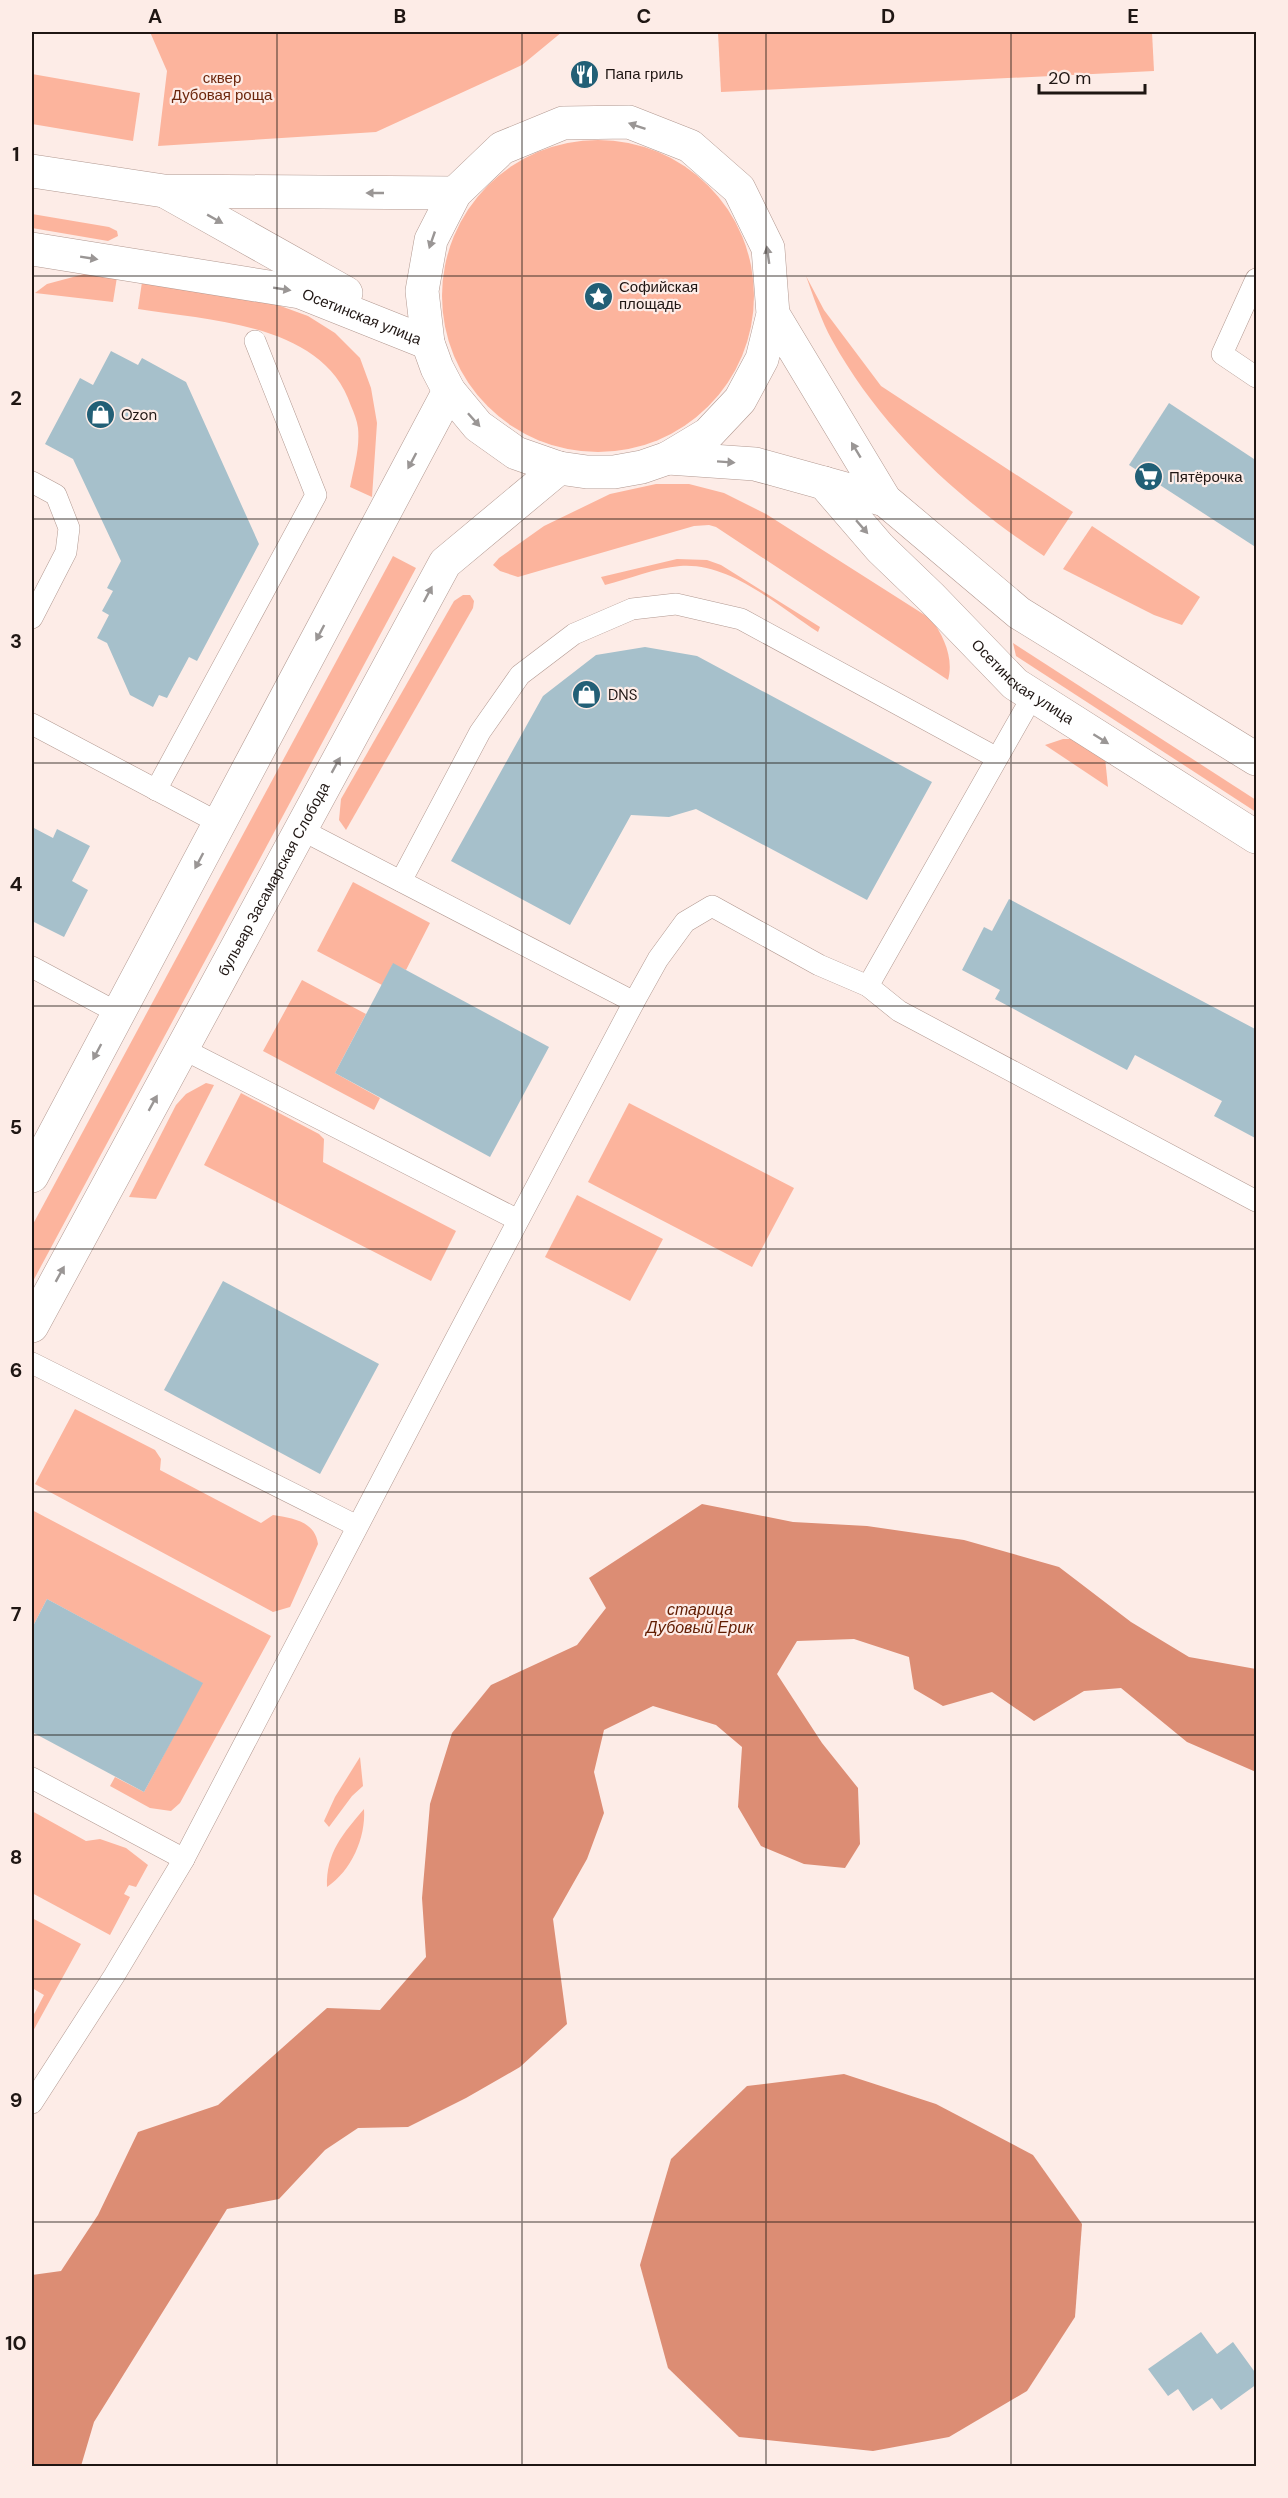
<svg xmlns="http://www.w3.org/2000/svg" width="1288" height="2498" font-family="'DM Sans',sans-serif">
	<style>
		.green { fill: #fcb49d }
		.water { fill: #dc8d74 }
		.building { fill: #a6c0cb }
		.lines { fill: none; stroke-linecap: round; stroke-linejoin: round }
		.service-casing { stroke: #b29991; stroke-width: 22 }
		.minor-casing { stroke: #b29991; stroke-width: 34 }
		.tertiary-casing { stroke: #b29991; stroke-width: 34 }
		.service { stroke: #fff; stroke-width: 21 }
		.minor { stroke: #fff; stroke-width: 33 }
		.tertiary { stroke: #fff; stroke-width: 33 }
		.oneway { fill: #9a9695 }
		.grid { fill: none; stroke: #1f1613; stroke-width: 1.5; stroke-opacity: 0.55 }
		.labels { text-anchor: middle; dominant-baseline: central; stroke-width: 4.5; stroke-linejoin: round; paint-order: stroke }
		.poi-label { font-size: 15px; fill: #1f1613; stroke: #fdece7; text-anchor: start }
		.park-label { font-size: 15px; fill: #6d270d; stroke: #fdece7 }
		.street-label { font-size: 15px; fill: #1f1613; stroke: #fdece7 }
		.water-label { font-size: 16px; font-style: italic; fill: #621d02; stroke: #fdece7 }
		.neatline { fill: none; stroke: #1f1613; stroke-width: 2 }
		.grid-label { font-size: 20px; text-anchor: middle; font-weight: bold; fill: #1f1613 }
	</style>
	<rect width="100%" height="100%" fill="#fdece7"/>
	<g class="green">
		<path d="M150 32H562L522 65 376 132 158 146 167 71Z"/>
		<path d="M718 32H1152L1154 71 721 92Z"/>
		<path d="M32 74 140 93 133 141 32 124Z"/>
		<circle cx="598" cy="296" r="156"/>
		<path d="M32 214 109 227 117 231 118 236 108 241 32 228Z"/>
		<path d="M88 273 117 277 113 302 35 293 47 284Z"/>
		<path d="M806 276 824 310 881 386 1073 512 1044 556C959 500 882 430 832 340 821 320 814 298 806 276Z"/>
		<path d="M142 282 275 304 308 316 335 333 360 358 371 388 377 423 372 497 350 487C354 467 360 448 358 428 357 420 354 413 351 406 324 323 211 321 138 309Z"/>
		<path d="M656 484H689L724 493 766 514 931 619C944 636 954 659 948 680L716 527 709 525 694 526 518 577 500 571 493 565 499 558 544 526 610 494Z"/>
		<path d="M1092 526 1200 597 1182 625 1154 615 1063 569Z"/>
		<path d="M393 556 416 568 32 1283V1226Z"/>
		<path d="M677 559 707 560 721 565 820 627 818 632C778 606 730 562 680 566 655 568 629 579 605 585L601 577Z"/>
		<path d="M463 595H470L474 601 473 608 346 830 339 820 341 799 454 601Z"/>
		<path d="M1013 643 1256 800V812L1016 656Z"/>
		<path d="M1063 739H1081L1104 748 1108 787 1045 745Z"/>
		<path d="M353 882 430 923 406 970 393 964 382 985 317 951Z"/>
		<path d="M302 980 366 1014 335 1073 380 1098 374 1110 263 1051Z"/>
		<path d="M206 1083 214 1085 156 1199 129 1197 176 1105 186 1094Z"/>
		<path d="M241 1093 319 1134 324 1139 323 1162 456 1231 431 1281 204 1165Z"/>
		<path d="M629 1103 794 1188 752 1267 588 1182Z"/>
		<path d="M577 1195 663 1239 630 1301 545 1257Z"/>
		<path d="M75 1409 155 1450 161 1459 160 1470 261 1523 273 1515C292 1518 315 1521 318 1544L290 1607 273 1612 35 1484Z"/>
		<path d="M32 1510 271 1636 180 1803 171 1811 150 1808 110 1786 115 1777 144 1792 202 1683 47 1599 32 1628Z"/>
		<path d="M360 1757 363 1786 352 1796 329 1827 324 1821 335 1797Z"/>
		<path d="M364 1809C366 1838 351 1871 327 1887 326 1852 343 1834 364 1809Z"/>
		<path d="M32 1811 86 1841 100 1839 126 1848 148 1865 136 1887 129 1885 124 1894 130 1897 110 1935 32 1893Z"/>
		<path d="M32 1918 81 1944 32 2033V2018L44 1995 32 1988Z"/>
	</g>
	<g class="water">
		<path d="M702 1504 793 1522 867 1526 964 1540 1059 1567 1131 1622 1189 1657 1256 1669V1772L1187 1742 1121 1688 1084 1691 1034 1721 992 1692 943 1706 914 1689 909 1657 854 1639 797 1641 777 1674 822 1743 858 1788 860 1844 845 1868 804 1864 761 1846 738 1807 742 1747 716 1725 653 1706 604 1730 594 1772 604 1813 587 1859 553 1919 567 2024 520 2067 466 2098 408 2127 358 2128 325 2150 279 2199 227 2209 94 2422 81 2466H32V2275L61 2271 98 2215 138 2132 218 2105 327 2008 380 2010 426 1957 422 1898 430 1804 452 1733 491 1685 577 1645 606 1608 589 1578Z"/>
		<path d="M844 2074 936 2104 1033 2155 1082 2224 1075 2317 1027 2391 949 2437 873 2451 739 2437 668 2368 640 2265 671 2159 747 2086Z"/>
	</g>
	<g class="building">
		<path d="M111 351 138 365 142 358 186 382 259 544 197 661 189 657 167 698 159 695 153 707 130 695 107 643 97 638 109 615 102 611 113 591 107 588 121 561 73 459 45 444 80 378 93 385Z"/>
		<path d="M1169 403 1257 461V548L1129 465Z"/>
		<path d="M645 647 697 656 932 782 867 900 696 809 669 817 631 815 570 925 451 861 543 696 596 655Z"/>
		<path d="M32 827 53 838 57 829 90 846 72 881 88 890 64 937 32 921Z"/>
		<path d="M1009 899 1257 1030V1139L1214 1116 1222 1101 1135 1055 1127 1070 995 999 1000 990 962 970 984 927 992 931Z"/>
		<path d="M393 963 549 1047 490 1157 335 1073Z"/>
		<path d="M223 1281 379 1364 320 1474 164 1390Z"/>
		<path d="M47 1599 203 1683 144 1792 32 1732V1628Z"/>
		<path d="M1201 2332 1217 2354 1233 2342 1257 2375V2384L1221 2410 1212 2398 1193 2411 1178 2389 1168 2396 1148 2369Z"/>
	</g>
	<g class="lines">
		<defs>
			<g id="service">
				<path d="M1256 279 1222 354 1256 377"/>
				<path d="M32 482 56 495 69 528 66 552 32 618"/>
				<path d="M1032 697 868 986 899 1011 1256 1201"/>
				<path d="M32 724 219 823"/>
				<path d="M156 790 316 495 255 341"/>
				<path d="M401 881 480 732 520 675 574 634 632 609 676 604 741 619 997 758"/>
				<path d="M32 967 118 1013"/>
				<path d="M634 1002 658 959 685 922 712 906 819 965 868 986"/>
				<path d="M183 1049 518 1220"/>
				<path d="M32 1363 357 1526"/>
				<path d="M32 1778 184 1859"/>
				<path d="M32 2103 114 1976 184 1859 454 1342 634 1002 300 829"/>
			</g>
			<g id="minor">
				<path d="M32 171 164 191 455 193"/>
				<path d="M168 193 346 293"/>
				<path id="s1" d="M32 249 300 292 428 343"/>
				<path id="s2" d="M824 483 880 548 932 598 1015 684 1256 837"/>
				<path d="M32 1176 449 391"/>
				<path id="s3" d="M32 1326 445 563 559 468"/>
			</g>
			<g id="tertiary">
				<path d="M773 314 762 359 740 400 708 434 668 458 642 467 614 472H587L559 468 516 453 478 426 449 391 437 368 428 343 422 291 431 240 455 193 502 148 563 123 629 122 690 146 739 189 768 248 773 314 885 500 1019 613 1256 759"/>
				<path d="M668 458 755 464 885 500"/>
			</g>
		</defs>
		<use href="#service" class="service-casing"/>
		<use href="#minor" class="minor-casing"/>
		<use href="#tertiary" class="tertiary-casing"/>
		<use href="#service" class="service"/>
		<use href="#minor" class="minor"/>
		<use href="#tertiary" class="tertiary"/>
	</g>
	<defs><path id="oneway-solid" d="M-6-.8H1V-3.2L6.5 0L1 3.2V.8H-6Z" transform="scale(1.5)"/></defs>
	<g class="oneway">
		<use href="#oneway-solid" transform="translate(637 126) rotate(-161)"/>
		<use href="#oneway-solid" transform="translate(375 193) rotate(-180)"/>
		<use href="#oneway-solid" transform="translate(215 219) rotate(29)"/>
		<use href="#oneway-solid" transform="translate(432 240) rotate(109)"/>
		<use href="#oneway-solid" transform="translate(768 255) rotate(-98)"/>
		<use href="#oneway-solid" transform="translate(89 258) rotate(9)"/>
		<use href="#oneway-solid" transform="translate(282 289) rotate(9)"/>
		<use href="#oneway-solid" transform="translate(474 420) rotate(48)"/>
		<use href="#oneway-solid" transform="translate(856 450) rotate(-121)"/>
		<use href="#oneway-solid" transform="translate(412 461) rotate(118)"/>
		<use href="#oneway-solid" transform="translate(726 462) rotate(4)"/>
		<use href="#oneway-solid" transform="translate(862 527) rotate(49)"/>
		<use href="#oneway-solid" transform="translate(428 594) rotate(-62)"/>
		<use href="#oneway-solid" transform="translate(320 633) rotate(118)"/>
		<use href="#oneway-solid" transform="translate(1101 739) rotate(32)"/>
		<use href="#oneway-solid" transform="translate(336 765) rotate(-61)"/>
		<use href="#oneway-solid" transform="translate(199 861) rotate(118)"/>
		<use href="#oneway-solid" transform="translate(97 1052) rotate(118)"/>
		<use href="#oneway-solid" transform="translate(153 1103) rotate(-61)"/>
		<use href="#oneway-solid" transform="translate(60 1274) rotate(-61)"/>
	</g>
	<path class="grid" d="M277 32V2466M522 32V2466M766 32V2466M1011 32V2466M32 276H1256M32 519H1256M32 763H1256M32 1006H1256M32 1249H1256M32 1492H1256M32 1735H1256M32 1979H1256M32 2222H1256"/>
	<defs>
		<symbol id="restaurant-disc" viewBox="-11 -11 22 22"><circle r="9.5" fill="#225f76" stroke="#fdece7"/><path d="M-5-6h1v4h1v-4h1v4h1v-4h1v5L-1.5 .5V6h-2V.5L-5-1ZM5-6V6H3V1.5H1.5Q1.5-4 5-6Z" fill="#fff"/></symbol>
		<symbol id="sight-disc" viewBox="-11 -11 22 22"><circle r="9.5" fill="#225f76" stroke="#fdece7"/><path d="M0-6L1.8-2.2L6-1.7L2.9 1.2L3.7 5.4L0 3.3L-3.7 5.4L-2.9 1.2L-6-1.7L-1.8-2.2Z" fill="#fff"/></symbol>
		<symbol id="shop-disc" viewBox="-11 -11 22 22"><circle r="9.5" fill="#225f76" stroke="#fdece7"/><path d="M-5-2.5h2.3a2.7 3.5 0 0 1 5.4 0H5L5.5 6h-11ZM-1.5-2.5h3a1.5 2.3 0 0 0-3 0Z" fill="#fff"/></symbol>
		<symbol id="supermarket-disc" viewBox="-11 -11 22 22"><circle r="9.5" fill="#225f76" stroke="#fdece7"/><path d="M-6-5.5h2.5l.6 2H6L4.5 2H-2.5L-4.4-4H-6ZM-1.5 3.2a1.3 1.3 0 1 0 .1 0ZM3 3.2a1.3 1.3 0 1 0 .1 0Z" fill="#fff"/></symbol>
	</defs>
	<g fill-rule="evenodd">
		<use href="#restaurant-disc" x="568" y="58" width="33" height="33"/>
		<use href="#sight-disc" x="582" y="280" width="33" height="33"/>
		<use href="#shop-disc" x="84" y="398" width="33" height="33"/>
		<use href="#supermarket-disc" x="1132" y="460" width="33" height="33"/>
		<use href="#shop-disc" x="570" y="678" width="33" height="33"/>
	</g>
	<g class="labels">
		<g class="poi-label">
			<text x="605" y="74">Папа гриль</text>
			<text x="619" y="287">Софийская<tspan x="619" dy="17">площадь</tspan></text>
			<text x="121" y="415">Ozon</text>
			<text x="1169" y="477">Пятёрочка</text>
			<text x="608" y="695">DNS</text>
		</g>
		<g class="park-label">
			<text x="222" y="78">сквер<tspan x="222" dy="17">Дубовая роща</tspan></text>
		</g>
		<g class="street-label">
			<text stroke="none"><textPath href="#s1" startOffset="338">Осетинская улица</textPath></text>
			<text stroke="none"><textPath href="#s2" startOffset="282">Осетинская улица</textPath></text>
			<text stroke="none"><textPath href="#s3" startOffset="508">бульвар Засамарская Слобода</textPath></text>
		</g>
		<g class="water-label">
			<text x="700" y="1609">старица<tspan x="700" dy="18">Дубовый Ерик</tspan></text>
		</g>
	</g>
	<rect width="1288" height="2498" fill="none" stroke="#fdece7" stroke-width="66"/>
	<path d="M1039 84v9h106v-9" fill="none" stroke="#1f1613" stroke-width="3"/>
	<text x="1048" y="84" font-size="18" fill="#1f1613" stroke="#fdece7" stroke-width="4.5" paint-order="stroke">20 m</text>
	<rect x="33" y="33" width="1222" height="2432" class="neatline"/>
	<g class="grid-label">
		<text x="155" y="23">A</text>
		<text x="400" y="23">B</text>
		<text x="644" y="23">C</text>
		<text x="888" y="23">D</text>
		<text x="1133" y="23">E</text>
		<text x="16" y="161">1</text>
		<text x="16" y="405">2</text>
		<text x="16" y="648">3</text>
		<text x="16" y="891">4</text>
		<text x="16" y="1134">5</text>
		<text x="16" y="1377">6</text>
		<text x="16" y="1621">7</text>
		<text x="16" y="1864">8</text>
		<text x="16" y="2107">9</text>
		<text x="16" y="2350">10</text>
	</g>
</svg>
